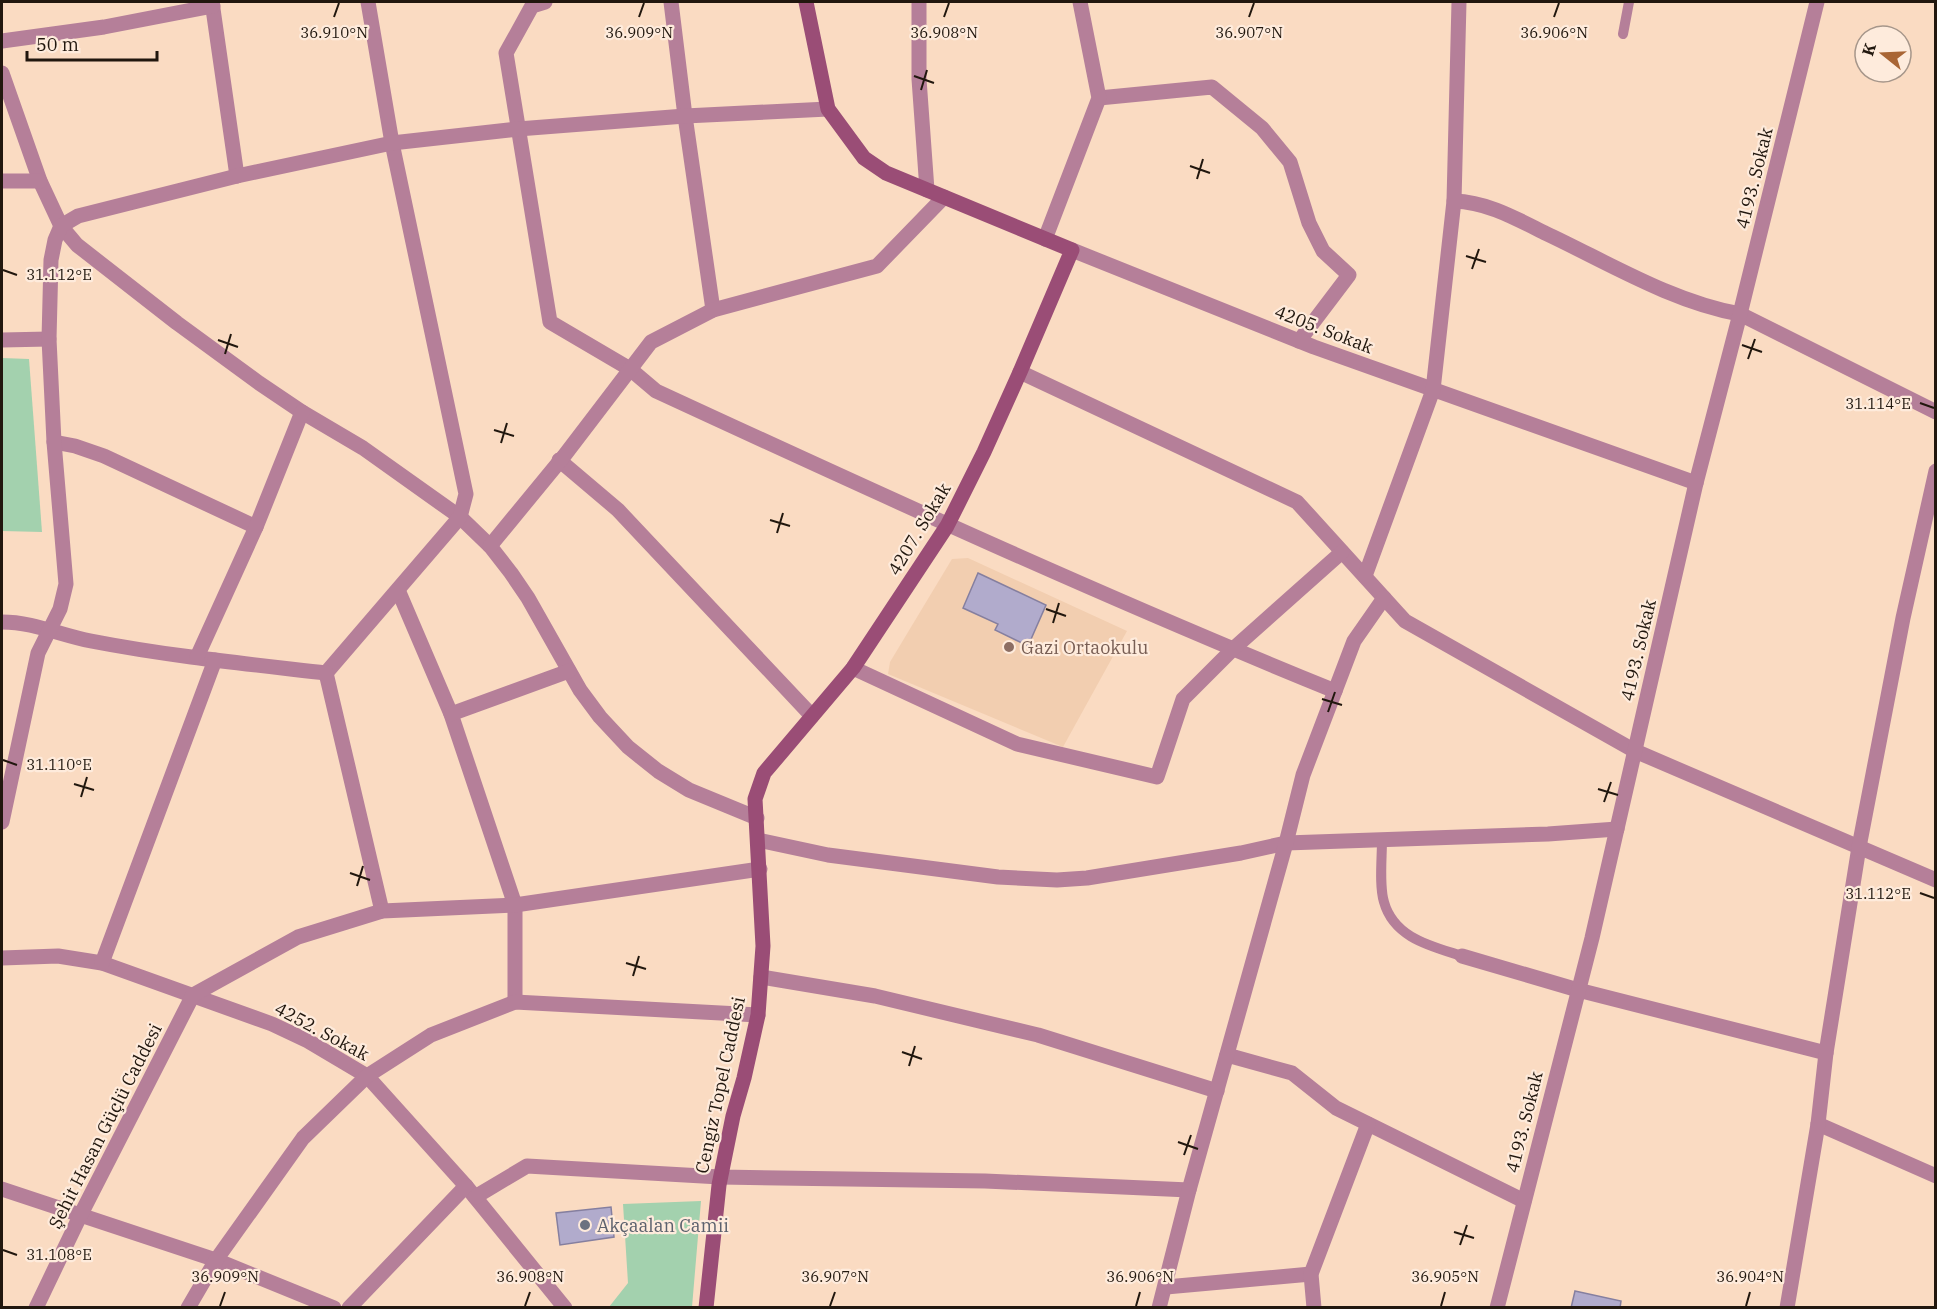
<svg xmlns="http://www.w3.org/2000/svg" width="1937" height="1309" font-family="'IBM Plex Serif',serif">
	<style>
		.built { fill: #f2ceb0 }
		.green { fill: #a3d1ae }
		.building { fill: #b1abcc; stroke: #857f9f; stroke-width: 1.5 }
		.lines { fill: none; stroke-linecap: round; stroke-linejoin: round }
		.lane { stroke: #b57f99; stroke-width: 10 }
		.street { stroke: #b57f99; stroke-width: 15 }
		.secondary { stroke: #9a4d76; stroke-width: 15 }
		.ticks { fill: none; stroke: #21170e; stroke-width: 2 }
		.education-dot { fill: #8d6e63; stroke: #feebdc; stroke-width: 2 }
		.worship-dot { fill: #6b7280; stroke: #feebdc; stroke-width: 2 }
		.labels { text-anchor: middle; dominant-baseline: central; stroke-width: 4.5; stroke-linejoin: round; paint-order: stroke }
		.street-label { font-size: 18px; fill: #21170e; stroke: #feebdc }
		.education-label { font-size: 18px; fill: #785e54; stroke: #feebdc; text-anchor: start }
		.worship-label { font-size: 18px; fill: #5b616d; stroke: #feebdc; text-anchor: start }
		.ticks-label { font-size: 15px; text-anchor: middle; fill: #21170e; stroke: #feebdc; stroke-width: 4.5; stroke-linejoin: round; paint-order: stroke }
	</style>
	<rect width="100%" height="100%" fill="#fadbc2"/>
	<path class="built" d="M968 558 1127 631 1063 747 888 674 890 662 952 559Z"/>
	<g class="green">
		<path d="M2 358 29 359 42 532 2 531Z"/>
		<path d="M701 1201 692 1307H609L628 1283 623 1204Z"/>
	</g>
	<g class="building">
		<path d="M978 573 1046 605 1028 646 995 630 998 624 963 608Z"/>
		<path d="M611 1207 614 1237 560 1245 556 1213Z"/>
		<path d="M1575 1291 1621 1301 1620 1308H1571Z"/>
	</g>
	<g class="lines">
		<g class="lane">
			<path d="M1623 34 1629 2"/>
			<path d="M1382 840C1382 858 1379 886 1384 902 1394 938 1431 946 1462 956"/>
		</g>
		<g class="street">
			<path d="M212 2 237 176"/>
			<path d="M545 2 532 6 506 53 550 322 630 369 656 391C881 495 1106 598 1335 691"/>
			<path d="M671 2 685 116 713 310"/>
			<path d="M919 2V79L927 190"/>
			<path d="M2 41 104 27 213 6"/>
			<path d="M2 73 40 181 61 226 77 245 177 323 259 383 302 412 363 448 460 517 490 546 511 573 528 598 580 690 600 717 628 747 658 771 689 790 757 818"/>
			<path d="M1099 98 1212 87 1262 128 1290 162 1309 223 1323 251 1349 275 1299 341"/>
			<path d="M2 181H40"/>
			<path d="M1454 201C1487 202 1515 218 1545 233 1607 262 1672 302 1740 314L1936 412"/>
			<path d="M1045 239 1099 98 1080 2"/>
			<path d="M1072 250 1314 347 1696 483"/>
			<path d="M2 340 49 339"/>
			<path d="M1020 372 1297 502 1405 621 1635 751 1936 880"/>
			<path d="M54 442 75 446 104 456 256 527"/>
			<path d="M559 460 618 510 812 716"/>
			<path d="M490 546 564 456 651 342 713 310 877 266 944 197"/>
			<path d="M1365 576 1433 390 1454 201 1459 2"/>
			<path d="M398 590 451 714 515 905V1002"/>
			<path d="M2 622C33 622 60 635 91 641 168 656 248 664 326 673L460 517 466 494 392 143 368 2"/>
			<path d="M197 657 256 527 302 412"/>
			<path d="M853 668 1017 744 1157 777 1183 699 1233 649 1342 552"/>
			<path d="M326 673 382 911"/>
			<path d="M451 714 569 671"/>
			<path d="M2 822 38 653 60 609 66 584 54 442 49 339 51 260 55 240 61 226 78 216 237 176 392 143 518 129 685 116 828 109"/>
			<path d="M758 840 828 855 998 877 1057 880 1087 878 1241 853 1286 843 1548 834 1617 829"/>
			<path d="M1462 956 1578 990 1826 1053"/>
			<path d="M2 958 58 956 102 963 272 1024 308 1041 367 1076 466 1186 565 1308"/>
			<path d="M102 963 215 660"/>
			<path d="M761 977 875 996 1038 1035 1217 1091"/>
			<path d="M1227 1055 1292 1073 1336 1108 1524 1201"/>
			<path d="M1818 1124 1936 1176"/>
			<path d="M2 1189 216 1260 334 1308"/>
			<path d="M475 1197 527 1166 720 1177 985 1181 1189 1190"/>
			<path d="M1166 1287 1311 1274"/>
			<path d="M36 1308 81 1214 193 995 298 937 382 911 515 905 760 869"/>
			<path d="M188 1308 216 1260 303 1138 367 1076 431 1035 515 1002 758 1015"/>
			<path d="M349 1308 466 1186"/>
			<path d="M1159 1308 1189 1190 1286 843 1303 775 1354 641 1384 598"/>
			<path d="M1314 1308 1311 1274 1368 1124"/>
			<path d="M1497 1308 1592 938 1696 483 1740 314 1817 2"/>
			<path d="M1787 1308 1818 1124 1826 1053 1859 847 1903 618 1936 471"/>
		</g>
		<path class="secondary" d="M706 1308 719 1185 733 1116 744 1078 758 1015 763 946 755 799 764 773 853 668 947 526 984 452 1020 372 1072 250 886 173 864 158 828 109 806 2"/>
	</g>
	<path class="ticks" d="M334 17 339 3M639 17 644 3M944 17 949 3M1249 17 1254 3M1554 17 1559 3M914 76 934 83M921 90 927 70M1190 166 1210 173M1197 179 1203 159M1466 256 1486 262M1472 269 1479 249M3 270 17 275M218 340 238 347M1742 345 1762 352M225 354 231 334M1748 359 1755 339M1920 403 1934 408M494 430 514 436M501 443 507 423M770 520 790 526M777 533 783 513M1046 609 1066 616M1053 623 1059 603M1322 699 1342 705M1328 712 1335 692M3 760 17 765M74 784 94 790M1598 789 1618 795M81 797 87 777M1604 802 1611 782M350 873 370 880M357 886 363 866M1920 893 1934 898M626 963 646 969M633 976 639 956M902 1052 922 1059M909 1066 915 1046M1178 1142 1198 1149M1184 1155 1191 1135M1454 1232 1474 1238M1460 1245 1467 1225M3 1250 17 1255M220 1306 225 1292M525 1306 530 1292M830 1306 835 1292M1136 1306 1140 1292M1441 1306 1445 1292M1746 1306 1750 1292"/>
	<circle class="education-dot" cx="1009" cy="647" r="6"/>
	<circle class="worship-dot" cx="585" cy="1225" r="6"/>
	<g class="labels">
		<g class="street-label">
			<text transform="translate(1754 178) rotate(-76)">4193. Sokak</text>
			<text transform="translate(1324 329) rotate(21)">4205. Sokak</text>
			<text transform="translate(919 529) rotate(-59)">4207. Sokak</text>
			<text transform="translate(1638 650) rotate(-77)">4193. Sokak</text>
			<text transform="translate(322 1031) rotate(28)">4252. Sokak</text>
			<text transform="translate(720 1085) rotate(-78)">Cengiz Topel Caddesi</text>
			<text transform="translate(1524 1122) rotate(-76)">4193. Sokak</text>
			<text transform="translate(105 1126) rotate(-63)">Şehit Hasan Güçlü Caddesi</text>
		</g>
		<g class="education-label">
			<text x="1021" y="647">Gazi Ortaokulu</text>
		</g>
		<g class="worship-label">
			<text x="597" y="1225">Akçaalan Camii</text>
		</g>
	</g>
	<g class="ticks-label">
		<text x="334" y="38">36.910°N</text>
		<text x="639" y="38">36.909°N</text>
		<text x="944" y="38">36.908°N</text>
		<text x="1249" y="38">36.907°N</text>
		<text x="1554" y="38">36.906°N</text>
		<text x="59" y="280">31.112°E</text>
		<text x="1878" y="409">31.114°E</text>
		<text x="59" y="770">31.110°E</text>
		<text x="1878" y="899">31.112°E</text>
		<text x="59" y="1260">31.108°E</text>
		<text x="225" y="1282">36.909°N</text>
		<text x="530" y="1282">36.908°N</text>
		<text x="835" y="1282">36.907°N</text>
		<text x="1140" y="1282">36.906°N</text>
		<text x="1445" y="1282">36.905°N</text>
		<text x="1750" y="1282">36.904°N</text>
	</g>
	<rect width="1937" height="1309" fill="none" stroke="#21170e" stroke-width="6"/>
	<g transform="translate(1883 54) rotate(288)"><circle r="28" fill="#feebdc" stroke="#a6968a" stroke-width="1.5"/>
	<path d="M0-4.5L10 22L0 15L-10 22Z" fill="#a96534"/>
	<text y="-9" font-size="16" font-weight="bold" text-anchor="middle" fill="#21170e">K</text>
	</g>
	<path d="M27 51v9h130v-9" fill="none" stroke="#21170e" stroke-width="3"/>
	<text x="36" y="51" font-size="18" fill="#21170e" stroke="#feebdc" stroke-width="4.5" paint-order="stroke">50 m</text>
</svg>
